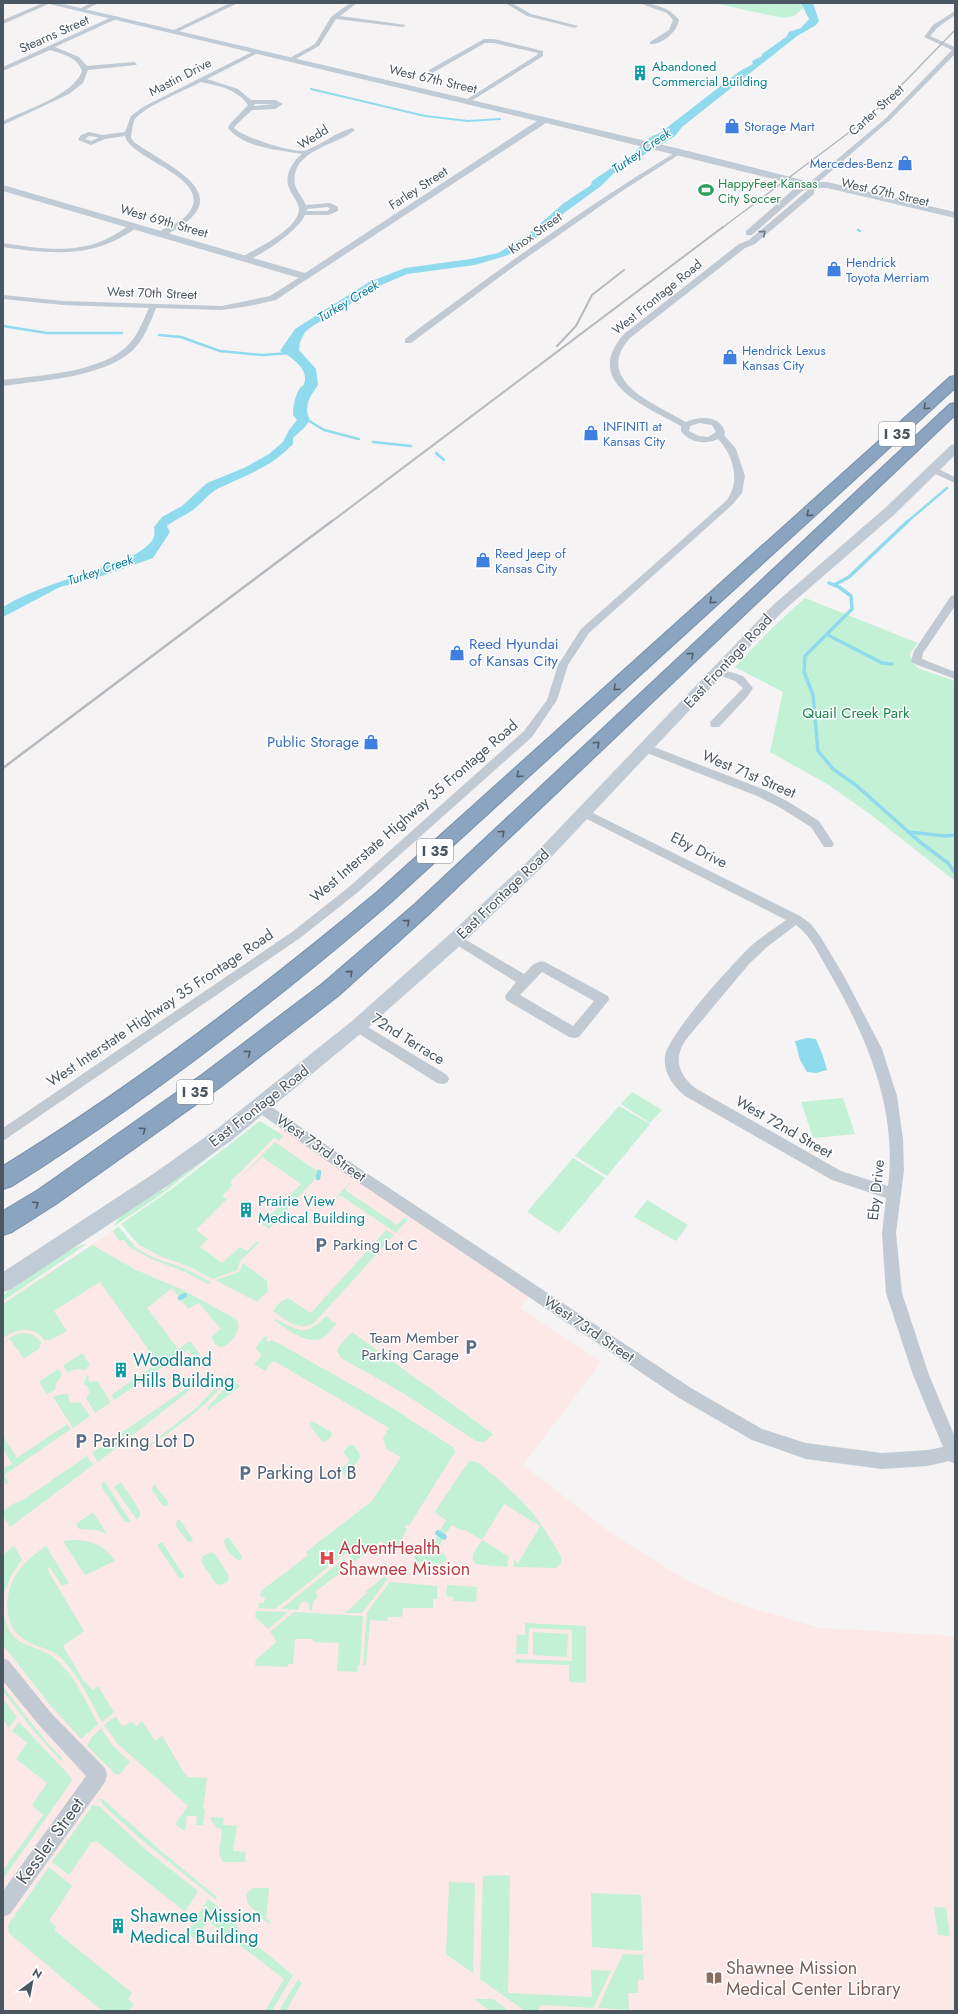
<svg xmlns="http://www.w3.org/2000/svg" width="958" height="2014" font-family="Jost,sans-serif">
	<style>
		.medical { fill: #fce8e6 }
		.green { fill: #c3f1d5 }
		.water { fill: #90daee }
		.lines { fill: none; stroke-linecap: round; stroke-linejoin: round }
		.stream-far4 { stroke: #90daee; stroke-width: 2 }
		.stream-far3 { stroke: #90daee; stroke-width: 2.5 }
		.stream-far2 { stroke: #90daee; stroke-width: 3.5 }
		.stream-far1 { stroke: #90daee; stroke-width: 4.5 }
		.stream { stroke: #90daee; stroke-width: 5.5 }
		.highway-casing { stroke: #7690ad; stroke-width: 2 }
		.street { fill: #c1cad2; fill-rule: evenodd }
		.secondary { fill: #c1cbd6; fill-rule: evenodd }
		.highway { fill: #8ba5c1; fill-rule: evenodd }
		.rail-far2 { stroke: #b5b8bd; stroke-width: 1.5 }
		.rail-far1 { stroke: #b5b8bd; stroke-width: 2 }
		.rail { stroke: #b5b8bd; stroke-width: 2.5 }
		.oneway { stroke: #6e7983 }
		.oneway2 { stroke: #505e6b }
		.labels { text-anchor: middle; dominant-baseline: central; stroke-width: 3; stroke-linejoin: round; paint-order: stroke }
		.far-street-label { font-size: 13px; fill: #4a5661; stroke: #fff }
		.far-culture-label { font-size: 13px; fill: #0d838f; stroke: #fff; text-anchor: start }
		.far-shop-label { font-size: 13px; fill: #366cbe; stroke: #fff; text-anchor: start }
		.far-water-label { font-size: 13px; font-style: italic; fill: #0c7c9b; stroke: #fff }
		.far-leisure-label { font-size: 13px; fill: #27864d; stroke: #fff; text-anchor: start }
		.shield { fill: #fff; stroke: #808990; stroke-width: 1 }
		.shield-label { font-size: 14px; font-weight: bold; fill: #4a5661 }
		.shop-label { font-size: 15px; fill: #366cbe; stroke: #fff; text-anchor: start }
		.street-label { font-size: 15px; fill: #4a5661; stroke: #fff }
		.park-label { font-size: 15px; fill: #17864f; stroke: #fff }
		.culture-label { font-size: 15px; fill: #0d838f; stroke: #fff; text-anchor: start }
		.service-label { font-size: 15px; fill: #4e5e75; stroke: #fff; text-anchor: start }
		.near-culture-label { font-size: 18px; fill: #0d838f; stroke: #fff; text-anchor: start }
		.near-service-label { font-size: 18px; fill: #4e5e75; stroke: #fff; text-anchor: start }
		.near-health-label { font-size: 18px; fill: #be3a42; stroke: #fff; text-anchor: start }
		.near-street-label { font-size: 18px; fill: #4a5661; stroke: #fff }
		.near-education-label { font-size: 18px; fill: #785e54; stroke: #fff; text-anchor: start }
	</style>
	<rect width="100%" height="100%" fill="#f5f3f3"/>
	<path class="medical" d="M283 1127 532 1293 520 1308 601 1362 523 1465 611 1533 689 1582 744 1606 821 1628 955 1636V2011H3V1302L113 1231 149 1251Z"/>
	<g class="green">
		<path d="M713 3H801L803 8 794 16 783 18Z"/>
		<path d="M805 598 918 643 910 653 912 663 920 669 955 681V881L870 814 827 784 770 752 783 692 735 667 773 627Z"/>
		<path d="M632 1092 662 1110 650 1123 621 1104Z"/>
		<path d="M843 1098 855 1134 813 1138 801 1102Z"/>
		<path d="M619 1106 650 1124 607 1176 575 1156Z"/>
		<path d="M260 1121 284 1136 279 1141 274 1138 230 1182 233 1185 222 1196 227 1199 196 1230 208 1239 200 1247 222 1263 240 1247 247 1251 257 1241 259 1243 240 1261 237 1270 213 1279 190 1267 162 1257 139 1245 121 1224 169 1191Z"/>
		<path d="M252 1122H254L159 1196 114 1226 120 1216 161 1189 163 1190 167 1187 166 1186Z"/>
		<path d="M275 1142 317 1171V1177L269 1229 262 1224 301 1184 262 1157 236 1182Z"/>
		<path d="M573 1158 605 1178 559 1233 527 1212Z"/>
		<path d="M351 1181 345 1190 397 1225 404 1218 408 1219 407 1221 396 1233 340 1195 331 1203Z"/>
		<path d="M647 1200 688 1225 676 1241 634 1217Z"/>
		<path d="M118 1226 136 1248 154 1258 184 1268 211 1282 208 1284 185 1272 149 1258 129 1247 124 1240 119 1241 113 1231Z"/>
		<path d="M386 1230 394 1235 314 1323C300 1332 285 1320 273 1311L281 1301 288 1298 311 1313Z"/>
		<path d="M87 1244 3 1301V1295C19 1284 71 1244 87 1244Z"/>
		<path d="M92 1245 136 1270 181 1289 236 1319C243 1328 232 1343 222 1347 217 1347 212 1342 212 1336L221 1329 199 1303 188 1309 181 1300 188 1295 186 1292 179 1297 172 1288 147 1308 178 1349 190 1341 200 1354 194 1357 188 1350 114 1400 111 1395 158 1363 100 1282 54 1311 67 1331 49 1341 48 1339 45 1341C34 1325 18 1328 3 1338V1304Z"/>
		<path d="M243 1263 267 1281 268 1291 257 1302 215 1280 239 1272Z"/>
		<path d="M326 1316 336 1324C332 1329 327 1336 320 1339 308 1344 284 1329 275 1320L276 1319C298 1331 307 1337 326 1316Z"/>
		<path d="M352 1332 493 1434 484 1442 476 1441 403 1393 341 1358 337 1351 339 1346Z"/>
		<path d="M20 1333 32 1334 42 1343 39 1345 41 1347 24 1359 10 1339 3 1343 11 1337Z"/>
		<path d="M265 1336 268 1338 266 1340 269 1342 271 1340 278 1343 389 1406 453 1447 455 1452 409 1526 406 1524 404 1527 407 1529 393 1556 381 1541 354 1562 346 1553 275 1609 258 1608 259 1603H264L265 1597 260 1596 261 1591 308 1555 306 1552 372 1501 401 1457 386 1449 383 1438 389 1428 274 1361 267 1366 268 1367 266 1371 254 1365 261 1356 260 1353 255 1348Z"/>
		<path d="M82 1353 90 1365 85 1370 77 1369 67 1372 63 1366Z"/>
		<path d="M58 1369 62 1375 56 1384 55 1390 47 1394 39 1382Z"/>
		<path d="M88 1374 89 1382 97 1381 111 1402 95 1413 86 1398 90 1393 87 1386 83 1384Z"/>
		<path d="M230 1374C207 1410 168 1432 134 1457L197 1407 227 1376Z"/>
		<path d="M200 1379 184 1395 98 1462 92 1453Z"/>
		<path d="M232 1380 241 1386 208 1410 207 1408Z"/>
		<path d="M63 1394H68L70 1402 77 1403 80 1402 90 1416 73 1428 53 1397Z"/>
		<path d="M310 1422H314L331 1432 332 1436 325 1442 322 1441 309 1425Z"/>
		<path d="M67 1424 71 1429 4 1475 9 1483 6 1484 3 1479V1469L12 1464 3 1449V1436L17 1458Z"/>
		<path d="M350 1445H353L359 1452 360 1458 346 1477 340 1469 350 1461 343 1452Z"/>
		<path d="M87 1456 93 1465 10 1527 3 1516V1511L15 1503 23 1500Z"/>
		<path d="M469 1461C477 1459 486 1469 492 1474 525 1501 541 1520 561 1557V1563L557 1568 514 1567V1560L518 1563 540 1526 504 1504 482 1540 509 1557 507 1567 475 1564C469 1556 477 1548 482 1540L465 1530 462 1531 452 1525 444 1536 439 1532 446 1520 436 1514V1510Z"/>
		<path d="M103 1481 106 1484 131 1522H125L101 1486Z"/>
		<path d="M121 1482 140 1511V1516L137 1520 114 1487Z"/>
		<path d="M154 1484 168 1502 167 1506 162 1505 152 1490Z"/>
		<path d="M93 1512 107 1534 96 1530 79 1529 76 1524Z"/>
		<path d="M177 1520H180L193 1539 191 1542 187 1541 176 1526Z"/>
		<path d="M438 1534 443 1538 436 1553 439 1555 441 1553 445 1555 447 1560 441 1564 416 1562 414 1558 415 1554 417 1553 423 1557Z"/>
		<path d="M226 1538H229L242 1556 241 1560C233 1560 225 1548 224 1541Z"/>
		<path d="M71 1540C89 1539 105 1545 115 1561L85 1575 63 1541Z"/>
		<path d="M162 1542 185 1577 180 1579 157 1545Z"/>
		<path d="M14 1546 22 1559 11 1576 3 1596V1555Z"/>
		<path d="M46 1546 69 1583 62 1586 50 1567 47 1569 84 1631 63 1646 83 1680 93 1690 98 1686 114 1712 102 1722C90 1701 80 1677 63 1660 51 1647 34 1648 21 1637 13 1631 10 1623 8 1614 4 1583 21 1563 46 1546Z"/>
		<path d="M211 1552 215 1554 229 1576 228 1581 221 1585 215 1583 201 1561 203 1556Z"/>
		<path d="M344 1559 349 1566 315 1592 318 1597 313 1602 312 1610H309V1604L304 1601 300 1604 298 1610 281 1609Z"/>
		<path d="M385 1576 387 1580 362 1613H345L367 1593 366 1591Z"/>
		<path d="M390 1582 437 1586V1599H433V1608H403L402 1617H388L387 1621 370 1620 366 1665H363L367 1612Z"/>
		<path d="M447 1585 477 1587 476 1602 453 1601V1597L446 1596Z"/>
		<path d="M3 1608C9 1656 37 1638 61 1664 77 1680 87 1705 98 1724L81 1739 51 1706 3 1645Z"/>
		<path d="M256 1611 288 1612 268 1629 255 1617Z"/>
		<path d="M294 1612 363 1616 360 1665H358L357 1672 337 1671 339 1643 313 1642V1639H295L293 1664H288V1667L255 1666 256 1659 277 1642 270 1632Z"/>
		<path d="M525 1623 586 1626V1683L569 1682V1665L516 1663V1659L572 1661V1630L529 1628 528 1654H516L517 1635H525Z"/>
		<path d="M533 1632 568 1634 567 1657 533 1655Z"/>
		<path d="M3 1687 45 1740 63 1759 61 1761 32 1729 3 1691Z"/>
		<path d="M3 1699 17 1717 9 1728 6 1726 7 1724 3 1720Z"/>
		<path d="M116 1716 122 1726 133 1722 136 1727 142 1721 155 1741 162 1736 187 1777 207 1778 203 1809H205L203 1825H196L197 1816H187L185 1831 175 1824 188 1806 118 1744 104 1725Z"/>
		<path d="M19 1722 70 1776 72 1781 3 1879V1870L43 1815 32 1805 47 1783 16 1759 27 1743 12 1731Z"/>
		<path d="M101 1728 112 1745 130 1762 119 1775 115 1774 87 1746 92 1737Z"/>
		<path d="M99 1798 104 1800 161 1851 217 1897 216 1900 143 1841 104 1806Z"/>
		<path d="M93 1805 99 1806 146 1850 198 1891 185 1912 96 1841 91 1843 69 1875 52 1862Z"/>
		<path d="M211 1817 224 1818 223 1825 237 1826 233 1851 246 1852 245 1862H223L219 1853 222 1829 217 1828 211 1820Z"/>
		<path d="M49 1867 72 1886 49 1921 56 1927 54 1930 132 1993 128 1999 134 2004 129 2011H102L9 1933 8 1927 10 1922Z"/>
		<path d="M505 1875 510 1876 508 1993 592 1997 591 1970 611 1971 593 2008 541 2005 538 2011H525L480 1979 483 1876Z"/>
		<path d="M449 1882 475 1883 473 1973 446 1954Z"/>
		<path d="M253 1888H269L266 1918 271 1922 270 1924 266 1922 248 1904 246 1894Z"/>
		<path d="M591 1893 641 1895 643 1951 592 1947Z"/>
		<path d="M208 1899 227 1913 244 1935 293 1975 272 2011H265L284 1979 208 1921 196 1940 187 1933Z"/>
		<path d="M934 1907 946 1908 950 1936 938 1935Z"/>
		<path d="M623 1954 643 1955 644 1980H638V1993H628L629 2010 598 2008Z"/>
		<path d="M298 1979 302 1983 286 2011H279Z"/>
		<path d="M474 1999H493L509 2011H490Z"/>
	</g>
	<g class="water">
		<path d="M801 3H813L819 21 816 25 797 36 682 127 675 136 614 173 601 186 545 227 541 234 520 250 505 256 475 265 407 274 370 290 350 304 344 310 333 314 314 325 305 332 300 342 299 350 316 369 318 385C310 396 303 407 310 420L305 427 293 438V444C270 468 248 474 219 488 209 493 202 503 193 510 185 516 175 519 167 526L170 532 153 558 96 578 60 587 3 617V607C34 588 70 579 103 567 119 561 138 556 150 543 155 538 155 534 154 527L162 517 182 506 207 483 244 468 269 454 283 442 289 430 297 420 293 415C293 407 295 395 300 388 302 386 303 386 304 384 310 369 290 356 280 351L295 329 369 282 405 268 471 259 498 253 525 237 564 203 591 185 592 181 632 154 652 136 660 133 740 71 753 64 752 61 762 56V54L786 37 789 32 801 28 809 19Z"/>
		<path d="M807 1038 816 1039 823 1056 827 1070 816 1073 807 1072 800 1060 795 1041Z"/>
	</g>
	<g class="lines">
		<path class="stream-far4" d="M311 89 425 116 468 121 500 119"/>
		<g class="stream-far3">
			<path d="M858 230 860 231"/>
			<path d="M3 326 47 333H122"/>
			<path d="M159 335 181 337 220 351 262 355 290 353"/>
			<path d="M306 419 324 430 359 439"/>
			<path d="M373 442 411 446"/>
			<path d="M436 453 444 460"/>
			<path d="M907 522 947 488"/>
		</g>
		<g class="stream-far2">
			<path d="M829 583 839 587 851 596 852 609 805 656 804 672 813 695 818 751 833 769 857 786 921 843 948 863 955 873"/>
			<path d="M834 585 849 577 908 521"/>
			<path d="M828 635 882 663 892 664"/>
			<path d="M908 832 946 836 955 835"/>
		</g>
		<g class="stream-far1">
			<path d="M318 1178 319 1172"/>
			<path d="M180 1298 185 1295"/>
		</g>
		<path class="stream" d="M438 1533 444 1537"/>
		<defs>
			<g id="highway">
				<path d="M955 376V388L390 903C270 1006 145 1102 12 1186L3 1189V1166C135 1085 257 992 376 893L950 377Z"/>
				<path d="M955 403V415L429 914 338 996 219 1088 135 1148 56 1204 12 1232 3 1235V1211L38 1190 203 1074 322 984 415 904 950 404Z"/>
			</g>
		</defs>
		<use href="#highway" class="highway-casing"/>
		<g class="street">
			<path d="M43 3H51L3 24V20Z"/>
			<path d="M91 3H99L82 11 77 10Z"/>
			<path d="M230 3H238L175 33 170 32Z"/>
			<path d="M350 3H357L340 16 406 25 403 27 336 19 319 46 292 61H288V59L315 44 331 17Z"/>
			<path d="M505 3H512L531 14 578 26 575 28 527 16Z"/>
			<path d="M639 3C654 3 670 8 679 20 677 32 662 45 650 44V42L669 30 673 20 667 13Z"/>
			<path d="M955 11V15L937 28 930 36 955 47V54L890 120 814 186V194L755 244 745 248 630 338C592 381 656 404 686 422 700 416 720 415 725 432L724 435 736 449 745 476 742 493 732 505 589 633 568 665 557 700 532 737 357 893 300 938 3 1141V1128L292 932 349 887 524 731 547 700 558 665 581 629 726 501C741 482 734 456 718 439 705 445 690 443 681 431V426C646 406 581 383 624 334L739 244 749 240 807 191V189L801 192 752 235H746V231L795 188 808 184 886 118 952 50 924 37 933 25ZM699 423 712 425 716 432 708 437 699 436 689 431 690 426Z"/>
			<path d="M114 16 116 19 55 47 79 57 87 66 134 62 137 64 136 65 88 70 83 83 69 94 3 125V121C25 110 74 95 82 71 78 57 62 54 50 50L3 71V67Z"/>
			<path d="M484 39H494L543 51V56L468 103H464V101L537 55 538 53 494 43H485L434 72 433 77 428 76 429 70Z"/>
			<path d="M256 50 259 52 258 53 207 79 238 89 251 100H275L283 104 275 109 252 110 235 126 234 128C243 137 296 155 307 150 322 144 335 133 352 128L355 130C338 145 289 150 295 185 297 192 303 198 306 205L330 203 338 207V211L328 215H305C298 231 261 256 245 261L241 259 242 257C259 247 300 228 299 208 297 200 292 195 289 188 284 175 292 162 302 154 278 150 244 148 228 128L229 125 248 105C237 89 219 86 201 82 186 90 145 106 135 119 132 125 132 132 131 138L135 143C175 170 242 197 164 236L157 234C165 226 178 225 186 216 220 179 131 161 125 136L105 139 91 145 78 140 81 135 89 132 102 135 125 132 131 116 143 107ZM254 104H275L254 106ZM89 136 97 137 98 138 91 141 85 139ZM328 207 330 209 327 211H307V209Z"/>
			<path d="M678 151 683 152 619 193 509 270 411 343H405V339C494 273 583 208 678 151Z"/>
			<path d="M131 224 138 226C133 231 126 234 120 238 83 258 43 253 3 247V243C35 248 71 254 102 241 112 237 122 230 131 224Z"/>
			<path d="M303 275 310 277 276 300 249 306 222 310 156 308C150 323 144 340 132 351 101 378 43 380 3 386V380C40 375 104 373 130 343 139 333 143 320 149 308L63 305 3 299V295L63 301 222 306 270 296Z"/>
			<path d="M934 467 955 477V483L931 472V468Z"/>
			<path d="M955 595V606L923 653 922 659 955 672V679L912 663 911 661 914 651 951 596Z"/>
			<path d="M718 668 743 676 753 688 747 697 719 727H711L710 724 711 721 743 688 735 681 714 673 713 671 714 669Z"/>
			<path d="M646 744 765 790 787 801 819 821 834 844 832 847H824L811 827 779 807 757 796 642 751 640 748 642 745Z"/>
			<path d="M585 809 800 916 810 923 820 936 844 976 882 1049 897 1096 903 1139 904 1170 896 1233 902 1293 929 1375 955 1437V1464L949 1461 928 1466 882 1469 806 1459 752 1440 679 1398 346 1174 255 1110 253 1106 255 1102 260 1100 265 1102 356 1166 691 1388 762 1429 806 1443 882 1453 928 1450 943 1447 913 1375 886 1293 882 1233 886 1198 832 1180 685 1096C674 1087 663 1073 665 1057 667 1035 734 962 752 945 763 936 775 928 786 920L581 816 579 813 581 810ZM796 925C811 936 819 955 828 970 866 1035 898 1109 888 1186L841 1171 695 1088C677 1073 673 1056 688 1037L749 964 767 947Z"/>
			<path d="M456 934 524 974C530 968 536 959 545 962L608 996 609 1000 579 1037 574 1038 569 1037 506 1000 505 996 516 982 452 942 450 939 452 936ZM542 972 594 1001 573 1026 520 995Z"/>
			<path d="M358 1021 447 1075 449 1079 447 1083 442 1084 437 1083 353 1030 351 1026 353 1022Z"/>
			<path d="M3 1658 9 1661 51 1713 105 1768 107 1775 105 1782 10 1914 3 1917V1891L86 1776 39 1725 3 1681Z"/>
		</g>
		<g class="secondary">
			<path d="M45 3H59L680 149 810 182H827L955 212V218L827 188H810L546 123 306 280 3 191V185L305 273 537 121Z"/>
			<path d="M955 444V455L895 514 783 611 541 868 462 944 364 1031 232 1140 167 1186 10 1290 3 1292V1272L153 1174 218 1128 352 1021 450 934 529 860 773 605 885 508 951 445Z"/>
		</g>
		<use href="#highway" class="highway"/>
		<path class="rail-far2" d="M722 228 859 125 884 103 955 30"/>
		<g class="rail-far1">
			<path d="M557 346 576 326 592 295 624 270"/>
			<path d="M331 522 723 227"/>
		</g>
		<path class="rail" d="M3 768 332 521"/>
	</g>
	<defs><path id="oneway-chevron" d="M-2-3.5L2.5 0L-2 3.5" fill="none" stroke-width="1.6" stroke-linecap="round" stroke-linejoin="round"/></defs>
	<use class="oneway" href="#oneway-chevron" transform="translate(763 233) rotate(-40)"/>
	<g class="oneway2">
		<use href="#oneway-chevron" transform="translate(926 407) rotate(137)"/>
		<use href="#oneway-chevron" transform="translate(809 514) rotate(138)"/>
		<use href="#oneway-chevron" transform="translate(712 601) rotate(138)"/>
		<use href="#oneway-chevron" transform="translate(691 655) rotate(-43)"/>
		<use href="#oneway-chevron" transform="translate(616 688) rotate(138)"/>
		<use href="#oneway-chevron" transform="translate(597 744) rotate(-43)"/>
		<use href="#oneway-chevron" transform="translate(519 775) rotate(138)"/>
		<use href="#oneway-chevron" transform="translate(502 833) rotate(-43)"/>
		<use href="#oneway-chevron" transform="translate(407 922) rotate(-42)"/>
		<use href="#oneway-chevron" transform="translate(350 973) rotate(-41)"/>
		<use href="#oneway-chevron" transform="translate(248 1053) rotate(-37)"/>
		<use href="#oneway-chevron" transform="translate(143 1130) rotate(-36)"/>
		<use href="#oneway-chevron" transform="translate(36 1204) rotate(-32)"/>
	</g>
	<defs>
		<symbol id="building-bare" viewBox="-9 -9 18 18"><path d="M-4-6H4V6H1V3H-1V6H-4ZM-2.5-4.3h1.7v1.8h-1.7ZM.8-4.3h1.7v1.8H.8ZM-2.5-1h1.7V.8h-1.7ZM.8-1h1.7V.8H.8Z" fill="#0f9aa8" stroke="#fff" stroke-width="2.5" paint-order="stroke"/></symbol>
		<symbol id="shop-bare" viewBox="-9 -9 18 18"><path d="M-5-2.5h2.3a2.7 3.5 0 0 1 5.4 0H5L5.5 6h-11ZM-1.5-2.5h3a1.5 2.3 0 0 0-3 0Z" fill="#3f7fe0" stroke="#fff" stroke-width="2.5" paint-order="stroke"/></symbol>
		<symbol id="stadium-bare" viewBox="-9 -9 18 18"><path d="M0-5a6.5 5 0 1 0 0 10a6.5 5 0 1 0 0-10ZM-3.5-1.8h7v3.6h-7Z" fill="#2e9e5b" stroke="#fff" stroke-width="2.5" paint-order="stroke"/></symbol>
		<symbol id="parking-bare" viewBox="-9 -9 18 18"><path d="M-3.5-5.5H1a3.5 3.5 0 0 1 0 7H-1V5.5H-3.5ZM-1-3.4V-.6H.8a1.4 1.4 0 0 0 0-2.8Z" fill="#5c6f8a" stroke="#fff" stroke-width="2.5" paint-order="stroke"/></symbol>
		<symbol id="hospital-bare" viewBox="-9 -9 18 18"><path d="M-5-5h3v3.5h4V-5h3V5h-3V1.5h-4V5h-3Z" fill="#e0444e" stroke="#fff" stroke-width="2.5" paint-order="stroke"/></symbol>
		<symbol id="library-bare" viewBox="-9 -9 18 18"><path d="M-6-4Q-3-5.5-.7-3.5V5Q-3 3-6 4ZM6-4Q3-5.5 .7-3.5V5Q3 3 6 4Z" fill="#8d6e63" stroke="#fff" stroke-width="2.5" paint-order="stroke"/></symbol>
	</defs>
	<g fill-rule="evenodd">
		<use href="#building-bare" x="629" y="62" width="22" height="22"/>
		<use href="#shop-bare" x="721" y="115" width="22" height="22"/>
		<use href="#shop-bare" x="894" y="152" width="22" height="22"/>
		<use href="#stadium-bare" x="695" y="179" width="22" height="22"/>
		<use href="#shop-bare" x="823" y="258" width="22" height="22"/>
		<use href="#shop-bare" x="719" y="346" width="22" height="22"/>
		<use href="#shop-bare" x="580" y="422" width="22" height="22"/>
		<use href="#shop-bare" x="472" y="549" width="22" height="22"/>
		<use href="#shop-bare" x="446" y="642" width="22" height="22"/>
		<use href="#shop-bare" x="360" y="731" width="22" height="22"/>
		<use href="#building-bare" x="235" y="1199" width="22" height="22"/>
		<use href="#parking-bare" x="310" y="1234" width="22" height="22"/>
		<use href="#parking-bare" x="460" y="1336" width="22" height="22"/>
		<use href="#building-bare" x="110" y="1359" width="22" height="22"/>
		<use href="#parking-bare" x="70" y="1430" width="22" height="22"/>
		<use href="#parking-bare" x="234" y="1462" width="22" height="22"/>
		<use href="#hospital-bare" x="316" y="1547" width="22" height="22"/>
		<use href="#building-bare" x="107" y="1915" width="22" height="22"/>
		<use href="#library-bare" x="703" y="1967" width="22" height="22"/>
	</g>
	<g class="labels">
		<g class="far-street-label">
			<text transform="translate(54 34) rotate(-24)">Stearns Street</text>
			<text transform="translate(180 77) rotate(-27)">Mastin Drive</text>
			<text transform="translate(433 79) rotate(13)">West 67th Street</text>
			<text transform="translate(876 110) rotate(-42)">Carter Street</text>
			<text transform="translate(313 137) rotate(-32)">Wedd</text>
			<text transform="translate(418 188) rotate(-33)">Farley Street</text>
			<text transform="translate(885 192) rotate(13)">West 67th Street</text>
			<text transform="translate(164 221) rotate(16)">West 69th Street</text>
			<text transform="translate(535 233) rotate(-35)">Knox Street</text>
			<text transform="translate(152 293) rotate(2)">West 70th Street</text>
			<text transform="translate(657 297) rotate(-39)">West Frontage Road</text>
		</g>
		<g class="far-culture-label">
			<text x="652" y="66">Abandoned<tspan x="652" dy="15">Commercial Building</tspan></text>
		</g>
		<g class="far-shop-label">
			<text x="744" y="126">Storage Mart</text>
			<text x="893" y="163" text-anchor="end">Mercedes-Benz</text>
			<text x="846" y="262">Hendrick<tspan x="846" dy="15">Toyota Merriam</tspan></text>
			<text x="742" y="350">Hendrick Lexus<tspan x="742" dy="15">Kansas City</tspan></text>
			<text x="603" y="426">INFINITI at<tspan x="603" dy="15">Kansas City</tspan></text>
			<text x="495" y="553">Reed Jeep of<tspan x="495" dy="15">Kansas City</tspan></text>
		</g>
		<g class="far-water-label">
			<text transform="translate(641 151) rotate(-35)">Turkey Creek</text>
			<text transform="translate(348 301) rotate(-31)">Turkey Creek</text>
			<text transform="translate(100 570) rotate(-19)">Turkey Creek</text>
		</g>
		<g class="far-leisure-label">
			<text x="718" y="183">HappyFeet Kansas<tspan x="718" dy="15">City Soccer</tspan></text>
		</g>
		<g class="shield">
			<rect x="879" y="422" width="36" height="24" rx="3"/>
			<rect x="417" y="839" width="36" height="24" rx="3"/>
			<rect x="177" y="1080" width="36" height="24" rx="3"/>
		</g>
		<g class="shield-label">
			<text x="897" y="434">I 35</text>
			<text x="435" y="851">I 35</text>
			<text x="195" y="1092">I 35</text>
		</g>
		<g class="shop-label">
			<text x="469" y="644">Reed Hyundai<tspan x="469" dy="17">of Kansas City</tspan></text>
			<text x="359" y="742" text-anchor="end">Public Storage</text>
		</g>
		<g class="street-label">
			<text transform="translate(728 661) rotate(-47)">East Frontage Road</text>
			<text transform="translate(749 774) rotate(23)">West 71st Street</text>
			<text transform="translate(414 811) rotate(-41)">West Interstate Highway 35 Frontage Road</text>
			<text transform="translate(699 850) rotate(27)">Eby Drive</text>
			<text transform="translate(503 894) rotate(-44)">East Frontage Road</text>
			<text transform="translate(160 1008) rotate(-34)">West Interstate Highway 35 Frontage Road</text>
			<text transform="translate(408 1039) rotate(32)">72nd Terrace</text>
			<text transform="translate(259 1106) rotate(-38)">East Frontage Road</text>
			<text transform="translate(784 1127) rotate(30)">West 72nd Street</text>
			<text transform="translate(321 1148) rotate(35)">West 73rd Street</text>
			<text transform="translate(876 1190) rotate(-84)">Eby Drive</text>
			<text transform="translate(589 1329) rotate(34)">West 73rd Street</text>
		</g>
		<g class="park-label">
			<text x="856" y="713">Quail Creek Park</text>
		</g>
		<g class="culture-label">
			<text x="258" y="1201">Prairie View<tspan x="258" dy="17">Medical Building</tspan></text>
		</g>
		<g class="service-label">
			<text x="333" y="1245">Parking Lot C</text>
			<text x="459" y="1338" text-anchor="end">Team Member<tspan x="459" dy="17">Parking Carage</tspan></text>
		</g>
		<g class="near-culture-label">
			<text x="133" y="1360">Woodland<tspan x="133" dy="21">Hills Building</tspan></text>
			<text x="130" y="1916">Shawnee Mission<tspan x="130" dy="21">Medical Building</tspan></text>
		</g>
		<g class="near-service-label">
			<text x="93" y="1441">Parking Lot D</text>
			<text x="257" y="1473">Parking Lot B</text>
		</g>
		<g class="near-health-label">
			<text x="339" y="1548">AdventHealth<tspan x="339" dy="21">Shawnee Mission</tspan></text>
		</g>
		<g class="near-street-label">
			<text transform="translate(50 1841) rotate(-54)">Kessler Street</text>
		</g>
		<g class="near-education-label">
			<text x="726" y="1968">Shawnee Mission<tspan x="726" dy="21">Medical Center Library</tspan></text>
		</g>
	</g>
	<rect width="958" height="2014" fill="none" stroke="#4a5661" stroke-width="8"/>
	<g transform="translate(32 1982) rotate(32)" stroke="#ffffff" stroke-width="3" paint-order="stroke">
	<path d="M0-3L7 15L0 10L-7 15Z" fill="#4a5661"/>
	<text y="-6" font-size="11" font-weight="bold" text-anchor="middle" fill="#4a5661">N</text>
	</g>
</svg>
